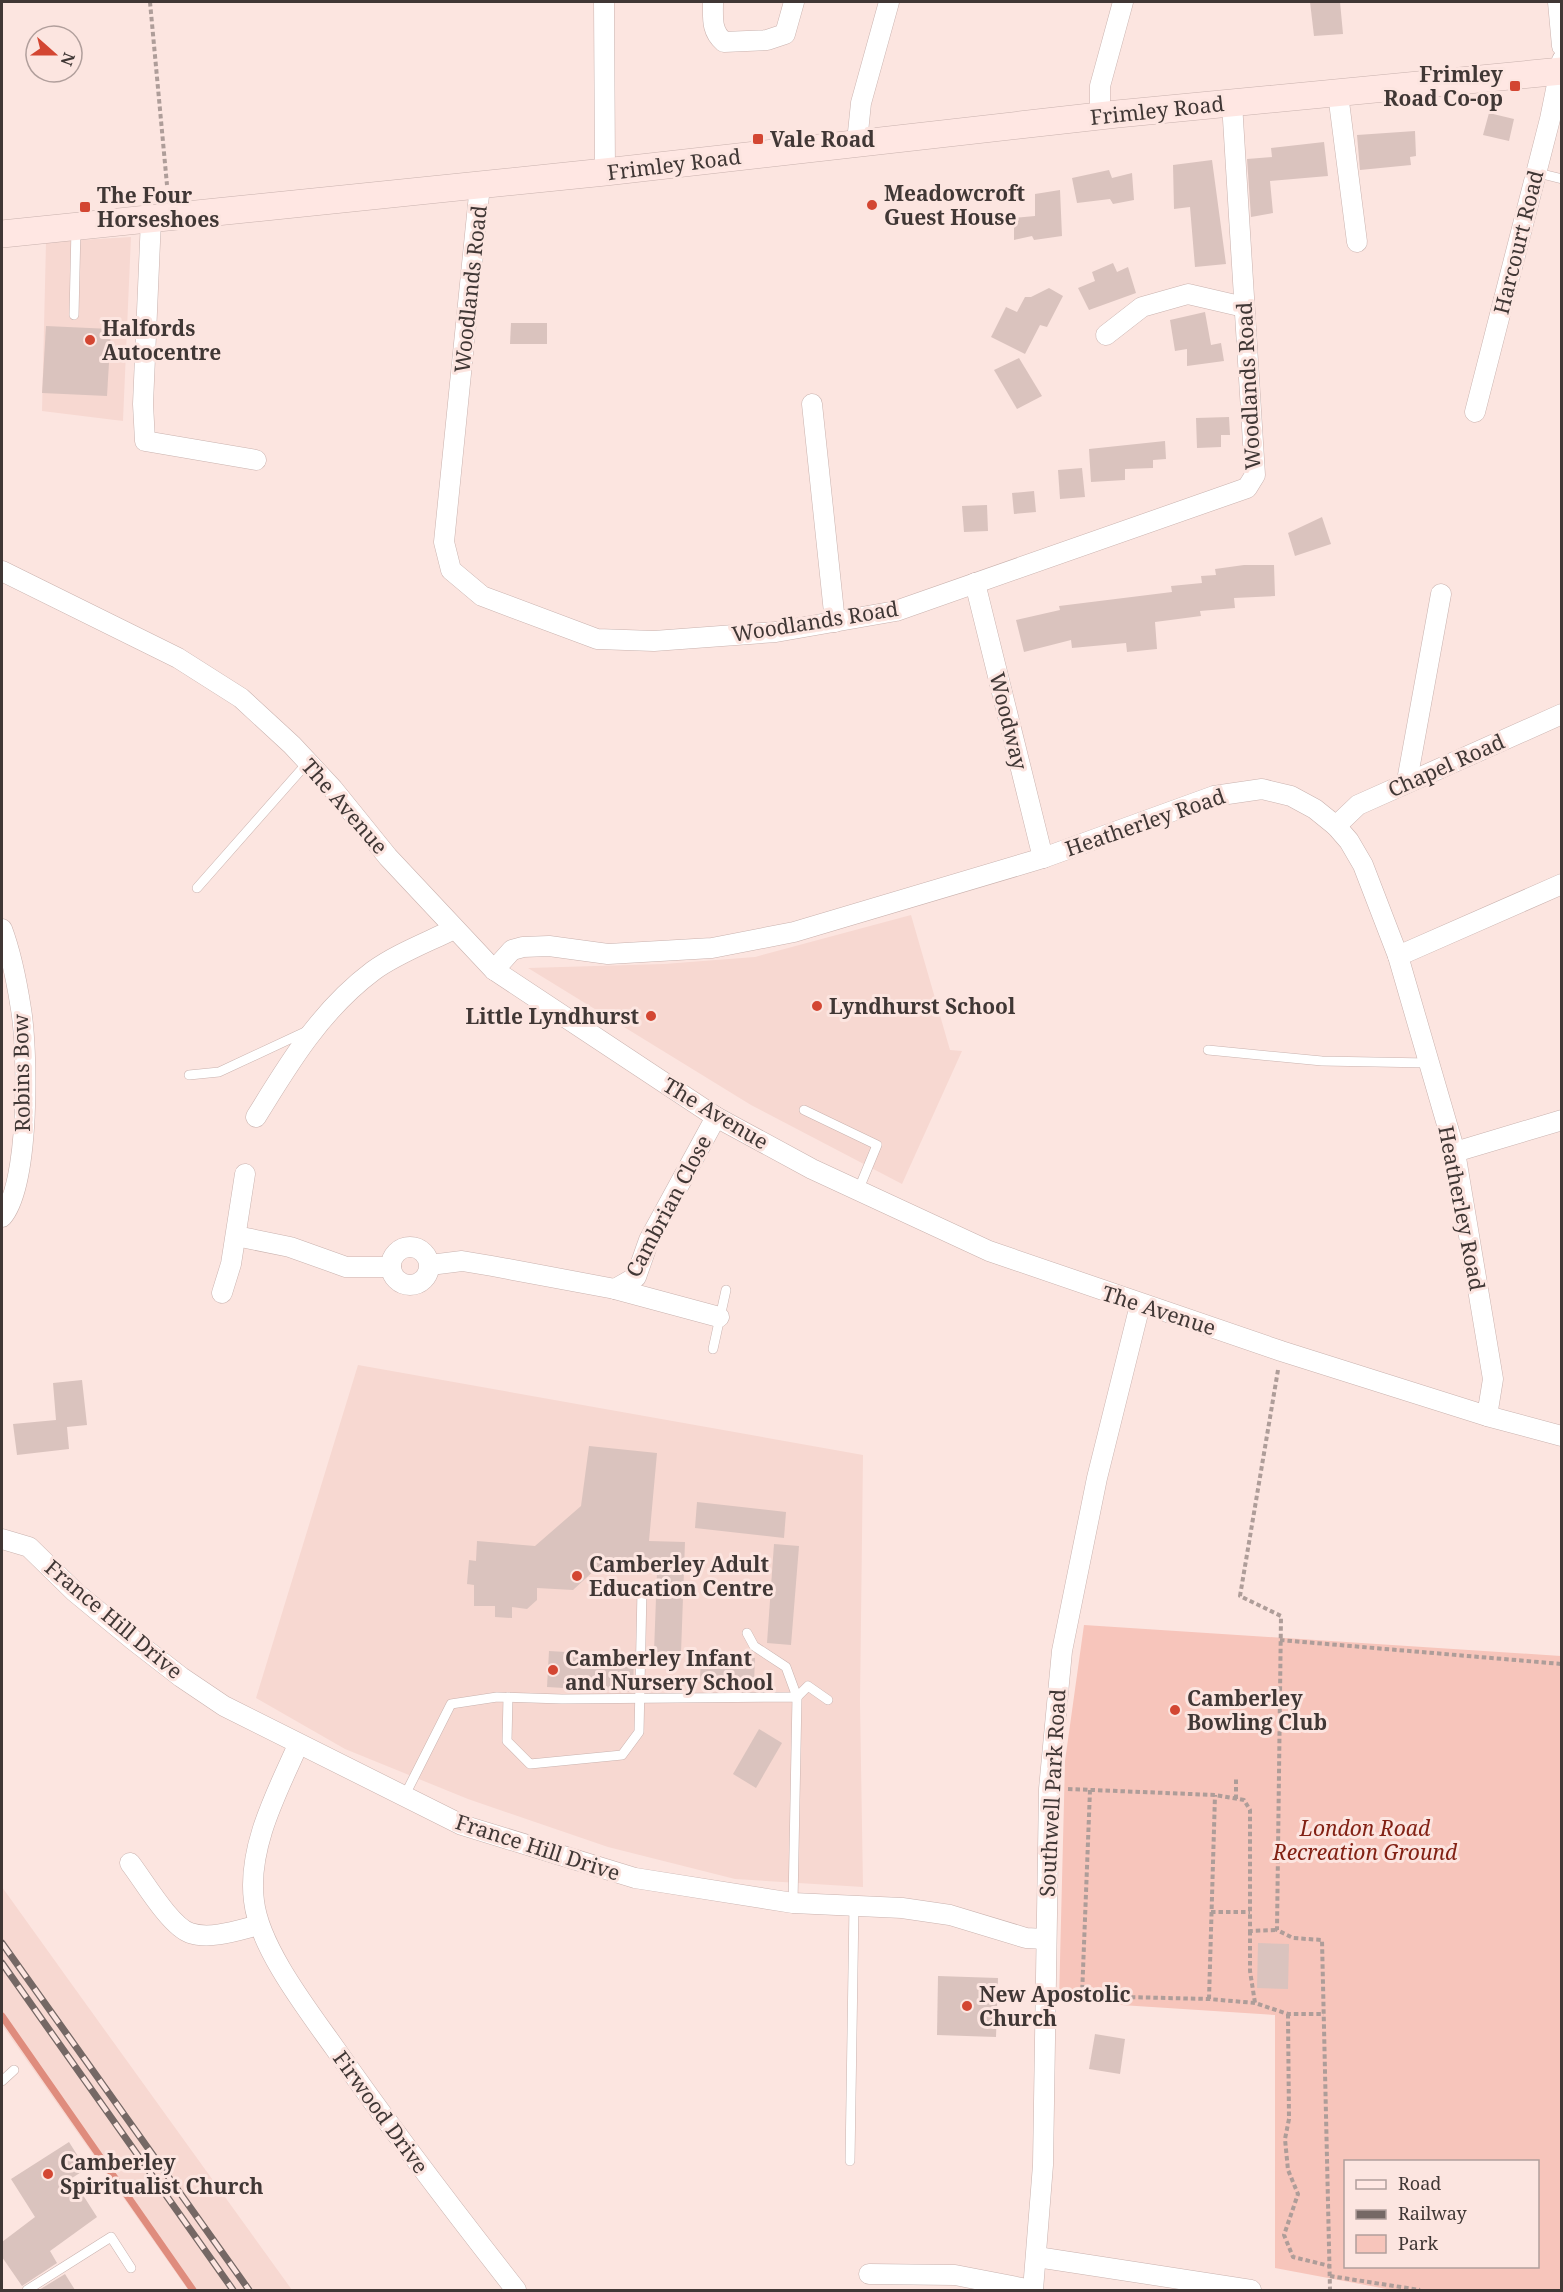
<svg xmlns="http://www.w3.org/2000/svg" width="1563" height="2292" font-family="'Noto Serif',serif">
	<style>
		.built { fill: #f7d8d1 }
		.green { fill: #f7c5bb; fill-rule: evenodd }
		.lines { fill: none; stroke-linecap: round; stroke-linejoin: round }
		.stream { stroke: #df8c7d; stroke-width: 7 }
		.building { fill: #dac3be }
		.lane-casing { stroke: #c9b2ae; stroke-width: 10 }
		.street-casing { stroke: #c9b2ae; stroke-width: 21 }
		.secondary-casing { stroke: #c9b2ae; stroke-width: 28 }
		.path { stroke: #ae9d99; stroke-width: 4; stroke-dasharray: 4.5 3; stroke-linecap: butt }
		.lane { stroke: #fff; stroke-width: 9 }
		.street { stroke: #fff; stroke-width: 20 }
		.secondary { stroke: #ffe7e3; stroke-width: 27 }
		.rail-casing { stroke: #756865; stroke-width: 7 }
		.rail { stroke: #fce5e0; stroke-width: 4.5; stroke-dasharray: 14; stroke-linecap: butt }
		.poi-dot { fill: #d34632; stroke: #fce5e0; stroke-width: 2 }
		.labels { text-anchor: middle; dominant-baseline: central; stroke-width: 6; stroke-linejoin: round; paint-order: stroke }
		.poi-label { font-size: 21px; font-weight: bold; fill: #403735; stroke: #fce5e0; text-anchor: start }
		.street-label { font-size: 21px; fill: #403735; stroke: #fce5e0 }
		.park-label { font-size: 21px; font-style: italic; fill: #822114; stroke: #fce5e0 }
	</style>
	<rect width="100%" height="100%" fill="#fce5e0"/>
	<g class="built">
		<path d="M131 237 123 421 42 411 46 242Z"/>
		<path d="M911 915 950 1050 962 1051 902 1184 751 1105 528 968 664 964 755 957Z"/>
		<path d="M358 1365 863 1455 860 1702 863 1887 735 1879 608 1847 468 1799 345 1749 256 1698Z"/>
		<path d="M2 1887 73 1986 292 2290H188L2 2025Z"/>
	</g>
	<path class="green" d="M1084 1625 1561 1656V2290H1392L1275 2268V2015L1059 2001 1065 1761ZM1346 2162H1538V2266H1346Z"/>
	<g class="lines">
		<path class="stream" d="M2 2016 193 2290"/>
	</g>
	<g class="building">
		<path d="M1310 2H1340L1343 34 1314 36Z"/>
		<path d="M1489 113 1514 119 1509 141 1483 135Z"/>
		<path d="M1415 131 1416 156 1410 157 1411 165 1360 170 1357 135Z"/>
		<path d="M1324 142 1328 176 1270 181 1273 213 1251 217 1247 159 1272 157 1271 148Z"/>
		<path d="M1212 160 1226 264 1195 267 1190 207 1174 209 1173 165Z"/>
		<path d="M1109 170 1112 178 1132 173 1134 200 1113 204 1110 199 1077 203 1072 178Z"/>
		<path d="M1060 190 1062 236 1034 240 1032 236 1014 240V218L1035 216V194Z"/>
		<path d="M1113 263 1117 272 1128 267 1136 293 1089 310 1078 288 1095 281 1092 272Z"/>
		<path d="M1049 288 1063 296 1047 327 1040 325 1025 354 991 337 1006 307 1017 312 1025 297H1031Z"/>
		<path d="M1205 312 1211 345 1221 343 1224 361 1187 366V349L1175 351 1170 320Z"/>
		<path d="M511 323H547V344H510Z"/>
		<path d="M46 326 111 329 107 396 42 393Z"/>
		<path d="M1019 358 1042 396 1017 409 994 370Z"/>
		<path d="M1229 417 1230 435H1221V447L1197 448 1196 418Z"/>
		<path d="M1165 441 1166 459 1153 460V468L1125 469V480L1091 482 1089 449Z"/>
		<path d="M1082 468 1085 497 1060 499 1058 470Z"/>
		<path d="M1034 491 1036 512 1014 514 1012 493Z"/>
		<path d="M987 505 988 531 964 532 962 506Z"/>
		<path d="M1322 517 1331 544 1295 556 1288 533Z"/>
		<path d="M1244 565H1274L1275 596 1234 598 1235 608 1200 611 1201 616 1155 622 1157 649 1127 652 1126 643 1072 648 1071 640 1024 652 1016 620 1060 610 1059 606 1172 592 1171 586 1202 583 1201 576 1216 575 1215 569Z"/>
		<path d="M82 1380 87 1425 67 1427 69 1449 17 1455 13 1424 56 1420 53 1383Z"/>
		<path d="M589 1446 657 1453 649 1541 685 1542 681 1653 654 1652 657 1571 597 1568 573 1590 537 1588V1600L527 1609 512 1607V1618L495 1617V1606H474V1585L467 1584 469 1560 476 1561 477 1541 535 1546 581 1506Z"/>
		<path d="M697 1502 786 1512 784 1538 695 1528Z"/>
		<path d="M774 1544 799 1546 791 1645 767 1643Z"/>
		<path d="M549 1651 634 1656 633 1692 547 1687Z"/>
		<path d="M701 1655 755 1658 754 1683 700 1680Z"/>
		<path d="M759 1729 782 1743 756 1788 733 1774Z"/>
		<path d="M1258 1943 1289 1944 1288 1989 1257 1988Z"/>
		<path d="M938 1976 998 1978 996 2037 937 2035Z"/>
		<path d="M1095 2034 1125 2039 1120 2074 1089 2069Z"/>
		<path d="M69 2142 86 2169 72 2178 97 2217 50 2251 57 2263 22 2286 2 2257V2242L35 2217 11 2179Z"/>
		<path d="M65 2274 75 2290H39Z"/>
	</g>
	<g class="lines">
		<defs>
			<g id="lane">
				<path d="M1534 172 1562 179"/>
				<path d="M74 315 76 228"/>
				<path d="M197 888 308 762"/>
				<path d="M1208 1050 1322 1061 1428 1063"/>
				<path d="M189 1075 219 1072 307 1031"/>
				<path d="M804 1110 877 1145 858 1191"/>
				<path d="M713 1349 726 1290"/>
				<path d="M747 1633 754 1646 786 1667 797 1697 808 1686 828 1700"/>
				<path d="M508 1697 507 1741 530 1764 622 1755 639 1732 642 1590"/>
				<path d="M405 1795 451 1704 497 1697 562 1699 797 1697 793 1903"/>
				<path d="M2 2081 14 2070"/>
				<path d="M850 2161 854 1905"/>
				<path d="M27 2290 111 2237 131 2268"/>
			</g>
			<g id="street">
				<path d="M604 2 605 172"/>
				<path d="M713 2C713 18 711 31 724 42L767 40 785 34 794 2"/>
				<path d="M1558 2 1562 46"/>
				<path d="M1338 94 1357 242"/>
				<path d="M1100 116V86L1123 2"/>
				<path d="M857 142 861 103 889 2"/>
				<path d="M480 185 444 542 451 570 482 596 597 639 654 641 776 632 896 611 1247 488 1255 475 1232 103"/>
				<path d="M151 219 143 404 145 441 256 460"/>
				<path d="M1106 335 1142 307 1188 294 1244 307"/>
				<path d="M812 404 835 622"/>
				<path d="M1475 412 1550 119 1562 60"/>
				<path d="M2 571 178 658 241 698 292 745 333 789 388 857 494 970 716 1117 812 1169 989 1251 1281 1351 1487 1416 1562 1436"/>
				<path d="M975 583 1043 858"/>
				<path d="M1407 781 1441 594"/>
				<path d="M1336 826 1358 805 1562 714"/>
				<path d="M2 929C11 953 17 983 21 1009 28 1052 30 1185 2 1217"/>
				<path d="M1398 956 1562 884"/>
				<path d="M494 970 512 950 523 947 549 946 608 954 712 948 794 932 1043 858 1214 796 1262 789 1291 796 1315 809 1336 826 1349 841 1363 865 1398 956 1455 1152 1493 1379 1487 1416"/>
				<path d="M256 1117C289 1063 321 1010 373 971 396 954 428 942 454 929"/>
				<path d="M1455 1152 1562 1120"/>
				<path d="M236 1236 290 1247 346 1267H391"/>
				<circle cx="410" cy="1266" r="19"/>
				<path d="M430 1265 462 1261 492 1266 615 1289 719 1317"/>
				<path d="M615 1289 636 1277 649 1240 716 1117"/>
				<path d="M222 1293 231 1264 245 1174"/>
				<path d="M2 1539 29 1547 75 1592 132 1639 181 1677 224 1706 462 1825 635 1878 793 1903 902 1908 950 1915 1026 1938 1045 1939"/>
				<path d="M298 1745C277 1792 247 1848 254 1901 259 1947 307 2009 334 2047 392 2130 454 2211 516 2290"/>
				<path d="M130 1863C144 1881 170 1926 190 1933 211 1940 239 1930 259 1925"/>
				<path d="M1037 2257 1251 2290"/>
				<path d="M869 2274 955 2275 1032 2290"/>
				<path d="M1033 2290 1043 2165 1049 1789 1062 1651 1097 1478 1140 1305"/>
			</g>
			<path id="secondary" d="M2 234 605 172 1117 114 1562 71"/>
		</defs>
		<use href="#lane" class="lane-casing"/>
		<use href="#street" class="street-casing"/>
		<use href="#secondary" class="secondary-casing"/>
		<g class="path">
			<path d="M150 2 167 185"/>
			<path d="M1278 1370 1240 1596 1281 1616 1277 1930 1293 1938 1322 1940 1330 2290"/>
			<path d="M1280 1640 1562 1664"/>
			<path d="M1068 1789 1215 1795 1244 1800 1250 1810V1931L1277 1930"/>
			<path d="M1090 1790 1082 1996 1209 1999 1255 2003 1288 2014H1324"/>
			<path d="M1236 1799V1777"/>
			<path d="M1211 1912H1250"/>
			<path d="M1250 1931V1971L1255 2003"/>
			<path d="M1209 1999 1215 1795"/>
			<path d="M1288 2014 1289 2119 1285 2139 1288 2170 1298 2194 1284 2235 1293 2257 1330 2266"/>
			<path d="M1330 2276 1420 2290"/>
		</g>
		<use href="#lane" class="lane"/>
		<use href="#street" class="street"/>
		<use href="#secondary" class="secondary"/>
		<defs>
			<g id="rail">
				<path d="M2 1943 249 2290"/>
				<path d="M2 1963 233 2290"/>
			</g>
		</defs>
		<use href="#rail" class="rail-casing"/>
		<use href="#rail" class="rail"/>
	</g>
	<g class="poi-dot">
		<rect x="1509" y="80" width="12" height="12" rx="3"/>
		<rect x="752" y="133" width="12" height="12" rx="3"/>
		<circle cx="872" cy="205" r="6"/>
		<rect x="79" y="201" width="12" height="12" rx="3"/>
		<circle cx="90" cy="340" r="6"/>
		<circle cx="817" cy="1006" r="6"/>
		<circle cx="651" cy="1016" r="6"/>
		<circle cx="577" cy="1576" r="6"/>
		<circle cx="553" cy="1670" r="6"/>
		<circle cx="1175" cy="1710" r="6"/>
		<circle cx="967" cy="2006" r="6"/>
		<circle cx="48" cy="2174" r="6"/>
	</g>
	<g class="labels">
		<g class="poi-label">
			<text x="1503" y="74" text-anchor="end">Frimley<tspan x="1503" dy="24">Road Co-op</tspan></text>
			<text x="770" y="139">Vale Road</text>
			<text x="884" y="193">Meadowcroft<tspan x="884" dy="24">Guest House</tspan></text>
			<text x="97" y="195">The Four<tspan x="97" dy="24">Horseshoes</tspan></text>
			<text x="102" y="328">Halfords<tspan x="102" dy="24">Autocentre</tspan></text>
			<text x="829" y="1006">Lyndhurst School</text>
			<text x="639" y="1016" text-anchor="end">Little Lyndhurst</text>
			<text x="589" y="1564">Camberley Adult<tspan x="589" dy="24">Education Centre</tspan></text>
			<text x="565" y="1658">Camberley Infant<tspan x="565" dy="24">and Nursery School</tspan></text>
			<text x="1187" y="1698">Camberley<tspan x="1187" dy="24">Bowling Club</tspan></text>
			<text x="979" y="1994">New Apostolic<tspan x="979" dy="24">Church</tspan></text>
			<text x="60" y="2162">Camberley<tspan x="60" dy="24">Spiritualist Church</tspan></text>
		</g>
		<g class="street-label">
			<text transform="translate(1157 110) rotate(-6)">Frimley Road</text>
			<text transform="translate(674 164) rotate(-7)">Frimley Road</text>
			<text transform="translate(1518 242) rotate(-76)">Harcourt Road</text>
			<text transform="translate(470 289) rotate(-84)">Woodlands Road</text>
			<text transform="translate(1248 386) rotate(-93)">Woodlands Road</text>
			<text transform="translate(815 621) rotate(-9)">Woodlands Road</text>
			<text transform="translate(1009 721) rotate(76)">Woodway</text>
			<text transform="translate(1446 765) rotate(-24)">Chapel Road</text>
			<text transform="translate(345 806) rotate(49)">The Avenue</text>
			<text transform="translate(1145 822) rotate(-19)">Heatherley Road</text>
			<text transform="translate(21 1073) rotate(-91)">Robins Bow</text>
			<text transform="translate(716 1113) rotate(31)">The Avenue</text>
			<text transform="translate(668 1206) rotate(-62)">Cambrian Close</text>
			<text transform="translate(1462 1208) rotate(79)">Heatherley Road</text>
			<text transform="translate(1159 1310) rotate(18)">The Avenue</text>
			<text transform="translate(114 1619) rotate(40)">France Hill Drive</text>
			<text transform="translate(1052 1793) rotate(-87)">Southwell Park Road</text>
			<text transform="translate(538 1847) rotate(18)">France Hill Drive</text>
			<text transform="translate(381 2112) rotate(54)">Firwood Drive</text>
		</g>
		<g class="park-label">
			<text x="1365" y="1828">London Road<tspan x="1365" dy="24">Recreation Ground</tspan></text>
		</g>
	</g>
	<rect width="1563" height="2292" fill="none" stroke="#403735" stroke-width="6"/>
	<rect x="1344" y="2160" width="195" height="108" fill="#fce5e0" stroke="#b19f9c" stroke-width="1.5"/>
	<rect x="1356" y="2180" width="30" height="9" fill="#ffe7e3" stroke="#b19f9c" stroke-width="1.5"/>
	<text x="1398" y="2190" font-size="18" fill="#403735">Road</text>
	<rect x="1356" y="2210" width="30" height="9" fill="#756865" stroke="#b19f9c" stroke-width="1.5"/>
	<text x="1398" y="2220" font-size="18" fill="#403735">Railway</text>
	<rect x="1356" y="2235" width="30" height="18" fill="#f7c5bb" stroke="#b19f9c" stroke-width="1.5"/>
	<text x="1398" y="2250" font-size="18" fill="#403735">Park</text>
	<g transform="translate(54 54) rotate(111)"><circle r="28" fill="#fce5e0" stroke="#b19f9c" stroke-width="1.5"/>
	<path d="M0-4.5L10 22L0 15L-10 22Z" fill="#d34632"/>
	<text y="-9" font-size="16" font-weight="bold" text-anchor="middle" fill="#403735">N</text>
	</g>
</svg>
